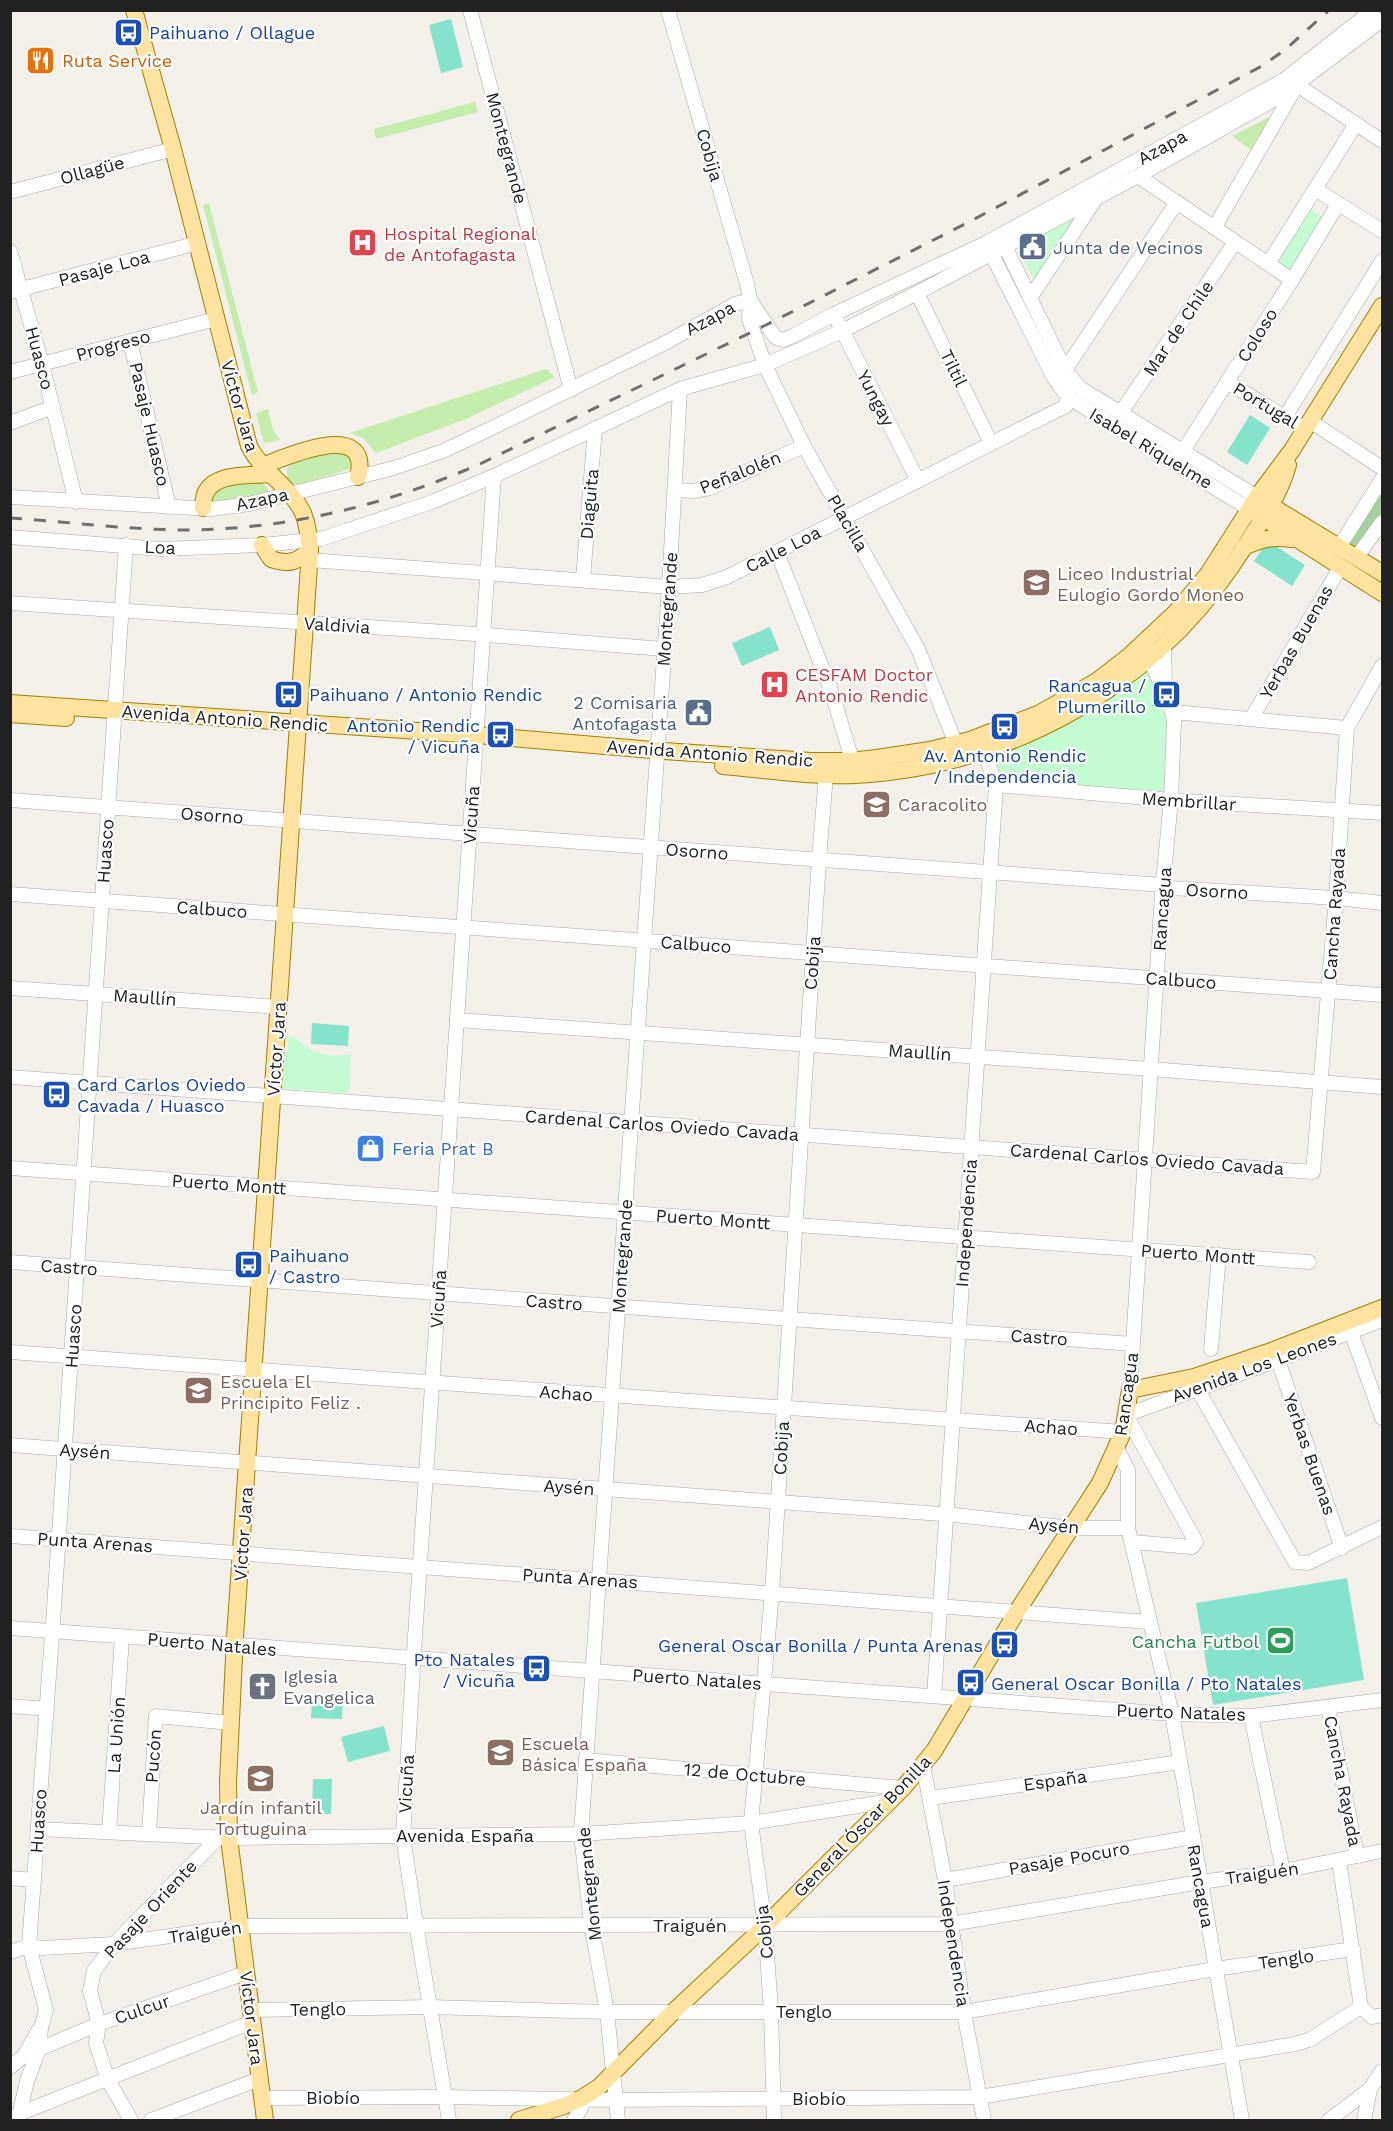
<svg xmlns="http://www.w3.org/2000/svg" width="1393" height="2131" font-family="'Work Sans',sans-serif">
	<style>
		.grass { fill: #c3ecad }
		.forest { fill: #a4d29c }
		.park { fill: #c5fbd1 }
		.pitch { fill: #85e2cb }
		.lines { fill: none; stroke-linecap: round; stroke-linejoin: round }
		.minor-casing { stroke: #a8a8a8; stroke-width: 15 }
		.major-casing { stroke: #9f8000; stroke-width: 18 }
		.minor { stroke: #fff; stroke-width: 14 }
		.major { stroke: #fee3a0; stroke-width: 16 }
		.rail { stroke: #6f6f6f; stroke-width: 3; stroke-dasharray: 12 12; stroke-linecap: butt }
		.labels { text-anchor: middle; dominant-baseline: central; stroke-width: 4.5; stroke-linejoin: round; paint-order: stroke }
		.transit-label { font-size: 18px; fill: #164399; stroke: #fff; text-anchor: start }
		.food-label { font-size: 18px; fill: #c56008; stroke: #fff; text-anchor: start }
		.street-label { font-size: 18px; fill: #212121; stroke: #fff }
		.health-label { font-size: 18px; fill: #be3a42; stroke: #fff; text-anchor: start }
		.service-label { font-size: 18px; fill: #4e5e75; stroke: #fff; text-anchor: start }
		.education-label { font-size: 18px; fill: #785e54; stroke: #fff; text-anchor: start }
		.shop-label { font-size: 18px; fill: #366cbe; stroke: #fff; text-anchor: start }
		.leisure-label { font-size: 18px; fill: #27864d; stroke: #fff; text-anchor: end }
		.worship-label { font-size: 18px; fill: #5b616d; stroke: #fff; text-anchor: start }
	</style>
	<rect width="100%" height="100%" fill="#f2f0e8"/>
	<g class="grass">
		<path d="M475 102 478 112 376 139 374 129Z"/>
		<path d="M1274 115 1253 151 1232 136Z"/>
		<path d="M209 204 258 392 252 395 203 205Z"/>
		<path d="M546 369 555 377 468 418 376 453 363 438 350 433Z"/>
		<path d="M268 409 273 430 280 440 264 443 256 413Z"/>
		<path d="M338 449 353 460 349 469 299 485 292 483 287 478V469L293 463Z"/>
		<path d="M256 479 268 488V493L219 503 213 502 211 497 214 489Z"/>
	</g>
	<path class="forest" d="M1382 483V515L1358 551 1347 543Z"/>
	<g class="park">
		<path d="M1310 209 1325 219 1292 274 1274 263Z"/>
		<path d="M1083 210 1038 284 1026 265 1016 244Z"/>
		<path d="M1148 666 1168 713 1167 795 1000 781 994 754Z"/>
		<path d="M289 1036C296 1038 299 1041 305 1046 318 1055 335 1058 351 1054L350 1088 347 1093 280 1088 283 1056 287 1053Z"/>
	</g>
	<g class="pitch">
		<path d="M451 19 463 67 441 73 429 25Z"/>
		<path d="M1250 415 1270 428 1247 465 1227 452Z"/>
		<path d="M1268 541 1305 565 1292 586 1254 561Z"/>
		<path d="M770 627 779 650 742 666 732 643Z"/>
		<path d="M312 1023 349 1026 348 1046 311 1044Z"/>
		<path d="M1347 1578 1364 1680 1213 1705 1196 1603Z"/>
		<path d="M312 1698 343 1699 342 1719 311 1718Z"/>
		<path d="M384 1726 390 1751 348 1762 341 1737Z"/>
		<path d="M313 1779H332L331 1814H312Z"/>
	</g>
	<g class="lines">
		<defs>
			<g id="minor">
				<path d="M470 10 571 390"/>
				<path d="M668 10 747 284 750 300 749 319 765 365 804 446 918 649 956 744"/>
				<path d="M1138 176 1292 280"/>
				<path d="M1315 189 1382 231"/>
				<path d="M10 192 173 149"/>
				<path d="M1214 228 1297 85 1382 141"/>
				<path d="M1002 240 1065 370 1080 388 1257 497"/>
				<path d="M988 247 1054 378 1068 397 1249 509"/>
				<path d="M10 251 42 364 76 502"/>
				<path d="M1268 264 1356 124"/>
				<path d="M10 292 198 243"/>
				<path d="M917 293 991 443"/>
				<path d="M1030 298 1095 200"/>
				<path d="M750 300 775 337 783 340 793 336 834 314 986 243 1284 80 1373 10"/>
				<path d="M838 322 918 481"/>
				<path d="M130 341 169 507"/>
				<path d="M10 372 216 319"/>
				<path d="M1227 382 1305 429"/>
				<path d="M1120 414 1235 242"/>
				<path d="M1285 417 1382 261"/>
				<path d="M1310 421 1382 468"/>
				<path d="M10 423 53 407"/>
				<path d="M1178 459 1292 280 1338 204"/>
				<path d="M675 490 693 491 710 488 804 446"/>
				<path d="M10 497 211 509 249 504 394 468 443 451 496 426 667 342 735 304 750 300"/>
				<path d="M10 537 161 549 262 545 321 539 432 502 494 476 680 389 765 365 842 331 917 293 1138 176 1282 95 1382 20"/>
				<path d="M1339 547 1382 479"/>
				<path d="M777 552 831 690 850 753 849 761"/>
				<path d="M1356 558 1382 522"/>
				<path d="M310 560 669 587 702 585 727 577 1066 406 1068 397 1065 370 1177 202"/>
				<path d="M583 580 595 428"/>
				<path d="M10 603 475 634 664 649"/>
				<path d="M1164 647 1165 686"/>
				<path d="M1173 712 1347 728"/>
				<path d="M1251 719 1341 566"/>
				<path d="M996 785 1171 800 1382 813"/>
				<path d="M10 800 1163 885 1171 888 1336 898 1382 903"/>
				<path d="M10 894 1382 995"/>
				<path d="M10 988 279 1007"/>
				<path d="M457 1020 1151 1069 1382 1087"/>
				<path d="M10 1077 1313 1172 1336 898 1347 728 1382 666"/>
				<path d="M10 1168 1309 1262"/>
				<path d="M10 1262 1133 1344"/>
				<path d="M1351 1332 1382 1418"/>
				<path d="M1211 1349 1219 1255"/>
				<path d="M10 1352 1123 1432"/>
				<path d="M1278 1360 1342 1548"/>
				<path d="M1197 1388 1295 1562 1308 1563 1382 1527"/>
				<path d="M1130 1390 1162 894 1171 800 1174 721 1169 700 1149 659V649"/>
				<path d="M10 1445 955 1515 1072 1528H1128"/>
				<path d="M1117 1449 1128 1470V1528L1172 1714 1242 2120"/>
				<path d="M10 1536 1149 1622"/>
				<path d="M1132 1542 1192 1547 1196 1542 1126 1415 1278 1360 1382 1320"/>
				<path d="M10 1628 1172 1714 1251 1716 1382 1700"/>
				<path d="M934 1696 996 785 984 751"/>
				<path d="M10 1706 47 1709"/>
				<path d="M1328 1707 1357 1856"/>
				<path d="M1251 1716 1283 1871"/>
				<path d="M586 1760 903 1788"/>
				<path d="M923 1765 945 1880 964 2012 984 2120"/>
				<path d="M931 1798 1180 1762"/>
				<path d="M38 1829 229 1838 581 1834 751 1823 890 1801"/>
				<path d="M109 1832 122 1637"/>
				<path d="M149 1834 156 1716 231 1723"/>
				<path d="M1339 1861 1361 2007"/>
				<path d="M10 1878 34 1880"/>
				<path d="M945 1880 1193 1837"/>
				<path d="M10 1952 29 1946 42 1948 114 1944 240 1926 951 1924 1200 1882 1283 1871 1382 1851"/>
				<path d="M1361 2007 1372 2017 1382 2015"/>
				<path d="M251 2010 430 2007 607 2012H964L1215 1969 1353 1949"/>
				<path d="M39 2049 99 2024 246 1973"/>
				<path d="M10 2067 24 2056 38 2031"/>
				<path d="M262 2098 445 2097 613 2100 980 2097 1295 2044 1309 2040 1361 2007"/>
				<path d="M18 2114 252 2022"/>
				<path d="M18 2120 27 2081 39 2049 41 2028 46 2010 29 1946 53 1622 126 545"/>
				<path d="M131 2120 108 2080 96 2043 99 2024 90 1991 94 1971 114 1944 219 1837"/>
				<path d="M151 2120 259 2079"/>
				<path d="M449 2120 416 1924 403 1836 414 1651 494 476"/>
				<path d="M574 2120 581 2108 582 2098"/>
				<path d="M618 2120 607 2012 591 1924 581 1834 669 587 680 389"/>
				<path d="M774 2120 771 2010 765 1926 751 1823 772 1593 819 859 826 775"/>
				<path d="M1329 2120 1370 2089 1382 2071"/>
				<path d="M1364 2120 1370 2089"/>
			</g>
			<g id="major">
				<path d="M134 10 173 149 249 446C262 472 290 486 303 513 308 525 309 538 310 551L235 1637 228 1782 229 1838 265 2120"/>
				<path d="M262 466C286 457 372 418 358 477"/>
				<path d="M1263 501 1382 573"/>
				<path d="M203 508C203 504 204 498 205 494 214 472 251 476 270 474"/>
				<path d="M1253 511 1382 593"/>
				<path d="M262 545 271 559C289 565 296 562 310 551"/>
				<path d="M1244 547C1261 539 1273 536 1292 539"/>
				<path d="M10 703 477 735 664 751 811 761H849L877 758 930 750 970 740 1038 714 1097 681 1129 656 1176 612 1208 574 1257 497 1292 450 1382 306"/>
				<path d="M10 714 66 718"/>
				<path d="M723 766C767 770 811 777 855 775 1005 767 1149 690 1233 564 1252 535 1279 499 1288 465"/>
				<path d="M519 2120 564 2106 582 2098 599 2087 674 2011 765 1926 903 1788 934 1751 1016 1613 1100 1483 1123 1432 1130 1390 1194 1377 1274 1350 1382 1308"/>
			</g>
		</defs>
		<use href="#minor" class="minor-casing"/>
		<use href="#major" class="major-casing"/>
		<use href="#minor" class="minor"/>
		<use href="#major" class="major"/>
		<path class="rail" d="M10 518C70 522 130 530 189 530 290 529 390 504 482 463L766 325 967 223 1262 66 1286 49 1329 10"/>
	</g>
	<defs>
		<symbol id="bus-square" viewBox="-11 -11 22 22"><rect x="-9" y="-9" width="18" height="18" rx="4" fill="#1a4fb4" stroke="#fff"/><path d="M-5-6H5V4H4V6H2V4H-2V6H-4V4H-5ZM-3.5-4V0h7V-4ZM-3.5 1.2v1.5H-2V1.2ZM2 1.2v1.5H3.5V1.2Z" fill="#fff"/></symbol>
		<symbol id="restaurant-square" viewBox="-11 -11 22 22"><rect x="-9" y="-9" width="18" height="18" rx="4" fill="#e8710a" stroke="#fff"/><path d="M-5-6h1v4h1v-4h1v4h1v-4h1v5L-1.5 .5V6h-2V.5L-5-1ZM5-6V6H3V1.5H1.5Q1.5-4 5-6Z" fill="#fff"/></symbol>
		<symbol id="hospital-square" viewBox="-11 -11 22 22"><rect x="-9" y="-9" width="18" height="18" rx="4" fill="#e0444e" stroke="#fff"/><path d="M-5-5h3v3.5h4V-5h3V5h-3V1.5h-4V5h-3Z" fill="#fff"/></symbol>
		<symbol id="civic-square" viewBox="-11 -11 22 22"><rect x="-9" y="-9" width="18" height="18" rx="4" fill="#5c6f8a" stroke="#fff"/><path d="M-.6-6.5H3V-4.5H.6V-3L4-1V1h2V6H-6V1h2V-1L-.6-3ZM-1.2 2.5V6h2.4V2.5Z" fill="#fff"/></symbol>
		<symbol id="school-square" viewBox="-11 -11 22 22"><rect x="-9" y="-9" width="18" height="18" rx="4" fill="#8d6e63" stroke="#fff"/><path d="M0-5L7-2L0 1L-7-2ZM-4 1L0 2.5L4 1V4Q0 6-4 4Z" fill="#fff"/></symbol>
		<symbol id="shop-square" viewBox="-11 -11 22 22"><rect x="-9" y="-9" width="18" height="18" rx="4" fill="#3f7fe0" stroke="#fff"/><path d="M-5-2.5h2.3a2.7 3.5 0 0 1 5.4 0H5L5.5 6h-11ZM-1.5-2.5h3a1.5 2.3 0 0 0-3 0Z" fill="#fff"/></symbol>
		<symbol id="stadium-square" viewBox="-11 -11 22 22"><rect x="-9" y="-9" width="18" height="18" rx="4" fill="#2e9e5b" stroke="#fff"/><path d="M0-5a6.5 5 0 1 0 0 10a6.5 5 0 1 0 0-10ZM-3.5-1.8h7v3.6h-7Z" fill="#fff"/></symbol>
		<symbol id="church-square" viewBox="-11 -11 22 22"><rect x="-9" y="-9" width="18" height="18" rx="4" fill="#6b7280" stroke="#fff"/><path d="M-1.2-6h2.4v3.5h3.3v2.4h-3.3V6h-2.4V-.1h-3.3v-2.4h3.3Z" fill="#fff"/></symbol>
	</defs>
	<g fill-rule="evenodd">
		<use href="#bus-square" x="112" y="16" width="33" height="33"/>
		<use href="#restaurant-square" x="24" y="44" width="33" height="33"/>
		<use href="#hospital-square" x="346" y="226" width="33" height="33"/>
		<use href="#civic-square" x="1016" y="230" width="33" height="33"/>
		<use href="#school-square" x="1020" y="566" width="33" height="33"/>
		<use href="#hospital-square" x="758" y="668" width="33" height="33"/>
		<use href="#bus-square" x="272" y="678" width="33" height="33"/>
		<use href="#bus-square" x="1150" y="678" width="33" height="33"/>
		<use href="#civic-square" x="682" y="696" width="33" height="33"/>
		<use href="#bus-square" x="988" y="710" width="33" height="33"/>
		<use href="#bus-square" x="484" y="718" width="33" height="33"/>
		<use href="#school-square" x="860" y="788" width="33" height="33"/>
		<use href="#bus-square" x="40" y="1078" width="33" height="33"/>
		<use href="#shop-square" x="354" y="1132" width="33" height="33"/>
		<use href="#bus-square" x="232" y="1248" width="33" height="33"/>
		<use href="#school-square" x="182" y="1374" width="33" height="33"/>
		<use href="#stadium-square" x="1264" y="1624" width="33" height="33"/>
		<use href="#bus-square" x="988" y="1628" width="33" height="33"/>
		<use href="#bus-square" x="520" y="1652" width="33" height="33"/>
		<use href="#bus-square" x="954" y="1666" width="33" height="33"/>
		<use href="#church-square" x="246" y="1670" width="33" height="33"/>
		<use href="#school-square" x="484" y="1736" width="33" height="33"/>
		<use href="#school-square" x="244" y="1762" width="33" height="33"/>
	</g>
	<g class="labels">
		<g class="transit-label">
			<text x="149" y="32">Paihuano / Ollague</text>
			<text x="1146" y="685" text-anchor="end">Rancagua /<tspan x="1146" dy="21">Plumerillo</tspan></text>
			<text x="309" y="694">Paihuano / Antonio Rendic</text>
			<text x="480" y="725" text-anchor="end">Antonio Rendic<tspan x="480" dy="21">/ Vicuña</tspan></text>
			<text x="1005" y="755" text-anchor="middle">Av. Antonio Rendic<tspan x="1005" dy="21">/ Independencia</tspan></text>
			<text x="77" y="1084">Card Carlos Oviedo<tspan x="77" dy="21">Cavada / Huasco</tspan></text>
			<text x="269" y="1255">Paihuano<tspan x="269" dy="21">/ Castro</tspan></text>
			<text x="983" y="1645" text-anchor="end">General Oscar Bonilla / Punta Arenas</text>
			<text x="515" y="1659" text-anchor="end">Pto Natales<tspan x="515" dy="21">/ Vicuña</tspan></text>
			<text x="991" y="1683">General Oscar Bonilla / Pto Natales</text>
		</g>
		<g class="food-label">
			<text x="62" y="60">Ruta Service</text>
		</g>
		<g class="street-label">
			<text transform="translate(1162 147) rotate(-29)">Azapa</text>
			<text transform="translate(507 148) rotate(75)">Montegrande</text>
			<text transform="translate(710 155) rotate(74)">Cobija</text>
			<text transform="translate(92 170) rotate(-15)">Ollagüe</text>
			<text transform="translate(104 268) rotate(-15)">Pasaje Loa</text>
			<text transform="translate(710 318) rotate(-28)">Azapa</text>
			<text transform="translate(1178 328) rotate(-56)">Mar de Chile</text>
			<text transform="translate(1257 335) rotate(-58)">Coloso</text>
			<text transform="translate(113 345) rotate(-15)">Progreso</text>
			<text transform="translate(40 358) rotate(75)">Huasco</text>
			<text transform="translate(954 368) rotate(64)">Tiltil</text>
			<text transform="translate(876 398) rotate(63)">Yungay</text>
			<text transform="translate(1266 405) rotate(31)">Portugal</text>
			<text transform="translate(240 406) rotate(74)">Víctor Jara</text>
			<text transform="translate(150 424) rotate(77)">Pasaje Huasco</text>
			<text transform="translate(1151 448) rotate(31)">Isabel Riquelme</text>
			<text transform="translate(740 472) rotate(-22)">Peñalolén</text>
			<text transform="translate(262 499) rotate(-12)">Azapa</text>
			<text transform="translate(589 504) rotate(-85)">Diaguita</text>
			<text transform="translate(848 523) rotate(60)">Placilla</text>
			<text transform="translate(160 547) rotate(3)">Loa</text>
			<text transform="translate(783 549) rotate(-27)">Calle Loa</text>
			<text transform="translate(667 609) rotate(-86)">Montegrande</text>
			<text transform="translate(337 625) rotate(4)">Valdivia</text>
			<text transform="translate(1296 642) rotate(-60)">Yerbas Buenas</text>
			<text transform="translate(225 718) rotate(4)">Avenida Antonio Rendic</text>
			<text transform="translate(710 753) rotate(4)">Avenida Antonio Rendic</text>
			<text transform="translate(1189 801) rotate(4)">Membrillar</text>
			<text transform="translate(212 815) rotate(4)">Osorno</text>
			<text transform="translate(471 815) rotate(-86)">Vicuña</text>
			<text transform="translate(105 851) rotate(-86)">Huasco</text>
			<text transform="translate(697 851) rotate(4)">Osorno</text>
			<text transform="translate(1217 891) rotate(3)">Osorno</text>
			<text transform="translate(212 909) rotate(4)">Calbuco</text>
			<text transform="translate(1162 909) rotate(-86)">Rancagua</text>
			<text transform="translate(1334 914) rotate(-86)">Cancha Rayada</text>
			<text transform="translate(696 944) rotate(4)">Calbuco</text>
			<text transform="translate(812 963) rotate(-86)">Cobija</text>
			<text transform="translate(1181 980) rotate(4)">Calbuco</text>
			<text transform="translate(145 997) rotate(4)">Maullín</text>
			<text transform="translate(276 1049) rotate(-86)">Víctor Jara</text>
			<text transform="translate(920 1052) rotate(4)">Maullín</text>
			<text transform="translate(662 1125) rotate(4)">Cardenal Carlos Oviedo Cavada</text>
			<text transform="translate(1147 1159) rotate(4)">Cardenal Carlos Oviedo Cavada</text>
			<text transform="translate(229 1184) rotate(4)">Puerto Montt</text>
			<text transform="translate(713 1219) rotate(4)">Puerto Montt</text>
			<text transform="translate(966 1223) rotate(-86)">Independencia</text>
			<text transform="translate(1198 1254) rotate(4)">Puerto Montt</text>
			<text transform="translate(622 1256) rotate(-86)">Montegrande</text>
			<text transform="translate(69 1267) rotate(4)">Castro</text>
			<text transform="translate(438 1299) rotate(-86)">Vicuña</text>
			<text transform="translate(554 1302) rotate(4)">Castro</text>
			<text transform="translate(73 1336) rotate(-86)">Huasco</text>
			<text transform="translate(1039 1337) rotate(4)">Castro</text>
			<text transform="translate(1254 1367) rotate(-20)">Avenida Los Leones</text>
			<text transform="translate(566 1393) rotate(4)">Achao</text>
			<text transform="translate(1126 1394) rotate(-82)">Rancagua</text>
			<text transform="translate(1051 1427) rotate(4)">Achao</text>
			<text transform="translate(781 1448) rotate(-87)">Cobija</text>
			<text transform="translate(85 1451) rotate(4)">Aysén</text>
			<text transform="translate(1310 1454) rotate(71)">Yerbas Buenas</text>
			<text transform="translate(569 1487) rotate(4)">Aysén</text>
			<text transform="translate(1054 1525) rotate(5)">Aysén</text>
			<text transform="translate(243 1534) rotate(-86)">Víctor Jara</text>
			<text transform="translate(95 1542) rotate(4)">Punta Arenas</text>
			<text transform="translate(580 1578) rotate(4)">Punta Arenas</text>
			<text transform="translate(212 1644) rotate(5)">Puerto Natales</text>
			<text transform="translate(697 1679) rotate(4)">Puerto Natales</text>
			<text transform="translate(1181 1712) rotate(2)">Puerto Natales</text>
			<text transform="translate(116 1735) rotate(-86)">La Unión</text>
			<text transform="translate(153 1756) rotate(-86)">Pucón</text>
			<text transform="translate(745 1774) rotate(5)">12 de Octubre</text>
			<text transform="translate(1055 1780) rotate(-8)">España</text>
			<text transform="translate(1343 1781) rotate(79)">Cancha Rayada</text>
			<text transform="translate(406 1784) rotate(-87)">Vicuña</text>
			<text transform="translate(38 1821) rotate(-86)">Huasco</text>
			<text transform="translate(862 1826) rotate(-46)">General Óscar Bonilla</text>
			<text x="465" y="1835">Avenida España</text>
			<text transform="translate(1069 1858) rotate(-10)">Pasaje Pocuro</text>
			<text transform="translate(1262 1873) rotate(-8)">Traiguén</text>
			<text transform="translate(589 1884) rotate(-96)">Montegrande</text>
			<text transform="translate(1201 1886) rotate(80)">Rancagua</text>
			<text transform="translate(150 1909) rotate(-47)">Pasaje Oriente</text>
			<text x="690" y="1925">Traiguén</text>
			<text transform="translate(205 1932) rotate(-8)">Traiguén</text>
			<text transform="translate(764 1932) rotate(-96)">Cobija</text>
			<text transform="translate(954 1943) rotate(81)">Independencia</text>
			<text transform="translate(1286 1959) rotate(-8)">Tenglo</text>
			<text transform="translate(142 2009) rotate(-19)">Culcur</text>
			<text transform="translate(318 2009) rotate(-1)">Tenglo</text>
			<text x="804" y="2011">Tenglo</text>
			<text transform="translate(252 2018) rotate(83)">Víctor Jara</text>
			<text x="333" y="2097">Biobío</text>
			<text x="819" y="2098">Biobío</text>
		</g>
		<g class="health-label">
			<text x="384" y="233">Hospital Regional<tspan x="384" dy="21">de Antofagasta</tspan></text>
			<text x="795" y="674">CESFAM Doctor<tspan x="795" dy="21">Antonio Rendic</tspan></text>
		</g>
		<g class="service-label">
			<text x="1053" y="247">Junta de Vecinos</text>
			<text x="677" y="702" text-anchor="end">2 Comisaria<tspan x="677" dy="21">Antofagasta</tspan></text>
		</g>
		<g class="education-label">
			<text x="1057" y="573">Liceo Industrial<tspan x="1057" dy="21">Eulogio Gordo Moneo</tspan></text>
			<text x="898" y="804">Caracolito</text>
			<text x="220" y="1381">Escuela El<tspan x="220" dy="21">Principito Feliz .</tspan></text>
			<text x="521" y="1743">Escuela<tspan x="521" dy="21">Básica España</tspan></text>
			<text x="261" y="1807" text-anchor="middle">Jardín infantil<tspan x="261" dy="21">Tortuguina</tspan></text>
		</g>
		<g class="shop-label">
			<text x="392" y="1148">Feria Prat B</text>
		</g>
		<g class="leisure-label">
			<text x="1259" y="1641">Cancha Futbol</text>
		</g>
		<g class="worship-label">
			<text x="283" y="1676">Iglesia<tspan x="283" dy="21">Evangelica</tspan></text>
		</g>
	</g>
	<rect width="1393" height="2131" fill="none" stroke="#212121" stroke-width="24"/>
</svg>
